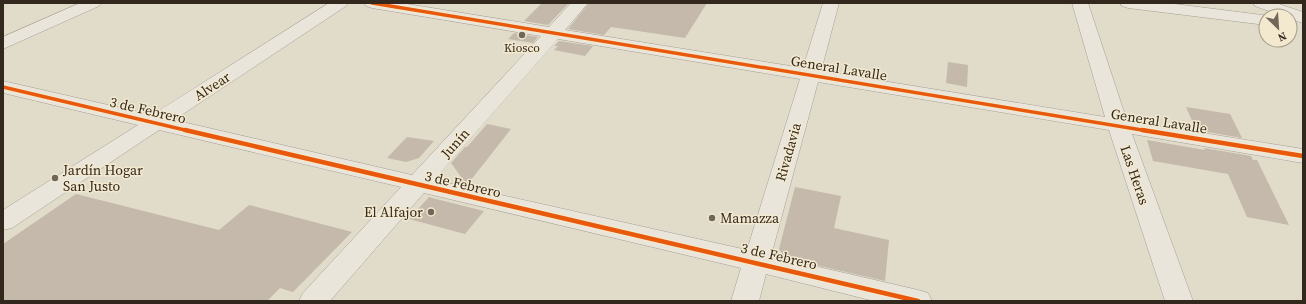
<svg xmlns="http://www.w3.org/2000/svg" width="1306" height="304" font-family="'Source Serif 4',serif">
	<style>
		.building { fill: #c4b9ab }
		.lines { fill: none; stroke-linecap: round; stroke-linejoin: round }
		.minor-casing { stroke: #a69f93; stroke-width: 1 }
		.minor { fill: #e9e5db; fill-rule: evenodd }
		.cycleway-far1-casing { stroke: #f3e9cf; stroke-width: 5.5 }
		.cycleway-casing { stroke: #f3e9cf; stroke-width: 7 }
		.cycleway-far1 { stroke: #e8590c; stroke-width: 3.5 }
		.cycleway { stroke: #e8590c; stroke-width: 4.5 }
		.poi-dot { fill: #70675a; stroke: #f3e9cf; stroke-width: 1.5 }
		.labels { text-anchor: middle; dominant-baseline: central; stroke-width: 3; stroke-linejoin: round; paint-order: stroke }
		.far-poi-label { font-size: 12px; fill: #33281d; stroke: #f3e9cf }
		.street-label { font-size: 14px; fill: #33281d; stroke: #f3e9cf }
		.poi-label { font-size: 14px; fill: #33281d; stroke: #f3e9cf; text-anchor: start }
	</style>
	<rect width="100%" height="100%" fill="#e1dbca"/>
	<g class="building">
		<path d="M542 3H569L548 25 524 21Z"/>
		<path d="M589 3H707L685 38 611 27 604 35 568 29Z"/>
		<path d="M514 33 538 37 533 43 508 39Z"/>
		<path d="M559 41 593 46 585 56 554 50 558 46H554Z"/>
		<path d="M948 62 968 65 967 87 946 83Z"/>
		<path d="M1186 107 1230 114 1242 138 1196 130Z"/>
		<path d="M487 124 511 129 467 185 451 163 465 147H467Z"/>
		<path d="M407 137 434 141 419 158 406 162 387 158Z"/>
		<path d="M1147 140 1205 150 1204 148 1251 156 1253 160H1257L1289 225 1247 217 1228 174 1153 161Z"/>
		<path d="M795 187 841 196 834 228 889 240 885 281 785 258 779 249Z"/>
		<path d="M76 194 219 230 249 205 352 232 293 292 280 288 267 301H3V244Z"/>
		<path d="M429 197 440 200 484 211 465 234 409 219Z"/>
	</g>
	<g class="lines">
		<defs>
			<g id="minor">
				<path d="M80 3H101L99 6 3 49V37Z"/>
				<path d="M329 3H348L346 6 174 120 412 175 541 36 372 8 366 6 364 3H401L549 27 571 3H588L565 30 803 68 823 3H839L821 71 1105 117 1072 3H1088L1127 121 1303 149V163L1132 134 1193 301H1165L1109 130 818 82 771 256 918 290 928 293 932 301H874L766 274 759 301H731L741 268 424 193 330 301H299L303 293 401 187 159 130 12 228 3 230V210L138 125 3 93V81L152 115ZM558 39 800 79 747 250 434 180Z"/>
				<path d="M1120 3H1167L1270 16H1266V25L1128 8 1122 6Z"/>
				<path d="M1253 3H1276L1303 12V23L1290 19V16H1282L1255 6Z"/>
			</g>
		</defs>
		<use href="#minor" class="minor-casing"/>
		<use href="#minor" class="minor"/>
		<defs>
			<g id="cycleway-far1">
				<path d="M372 3 1148 131"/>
				<path d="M3 87 189 131"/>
			</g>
			<g id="cycleway">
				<path d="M185 130 918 301"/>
				<path d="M1142 130 1303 156"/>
			</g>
		</defs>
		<use href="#cycleway-far1" class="cycleway-far1-casing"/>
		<use href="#cycleway" class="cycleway-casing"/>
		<use href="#cycleway-far1" class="cycleway-far1"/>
		<use href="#cycleway" class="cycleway"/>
	</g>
	<g class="poi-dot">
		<circle cx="522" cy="35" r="4"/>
		<circle cx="55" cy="178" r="4"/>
		<circle cx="431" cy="212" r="4"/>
		<circle cx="712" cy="218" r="4"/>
	</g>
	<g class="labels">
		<g class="far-poi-label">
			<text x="522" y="48">Kiosco</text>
		</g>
		<g class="street-label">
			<text transform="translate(839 68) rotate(9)">General Lavalle</text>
			<text transform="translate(212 86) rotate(-33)">Alvear</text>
			<text transform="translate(148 110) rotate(13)">3 de Febrero</text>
			<text transform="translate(1159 121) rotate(9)">General Lavalle</text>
			<text transform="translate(455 143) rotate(-48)">Junín</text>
			<text transform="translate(788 152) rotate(-74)">Rivadavia</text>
			<text transform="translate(1135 175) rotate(71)">Las Heras</text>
			<text transform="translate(463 184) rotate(13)">3 de Febrero</text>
			<text transform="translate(779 256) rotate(13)">3 de Febrero</text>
		</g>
		<g class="poi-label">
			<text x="63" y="170">Jardín Hogar<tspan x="63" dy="16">San Justo</tspan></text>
			<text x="423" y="212" text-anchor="end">El Alfajor</text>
			<text x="720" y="218">Mamazza</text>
		</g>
	</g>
	<rect width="1306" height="304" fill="none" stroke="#33281d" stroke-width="8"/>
	<g transform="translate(1278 28) rotate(155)"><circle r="19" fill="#f3e9cf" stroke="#a69c88"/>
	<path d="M0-3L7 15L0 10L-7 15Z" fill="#70675a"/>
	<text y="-6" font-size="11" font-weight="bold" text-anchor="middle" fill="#33281d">N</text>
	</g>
</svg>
